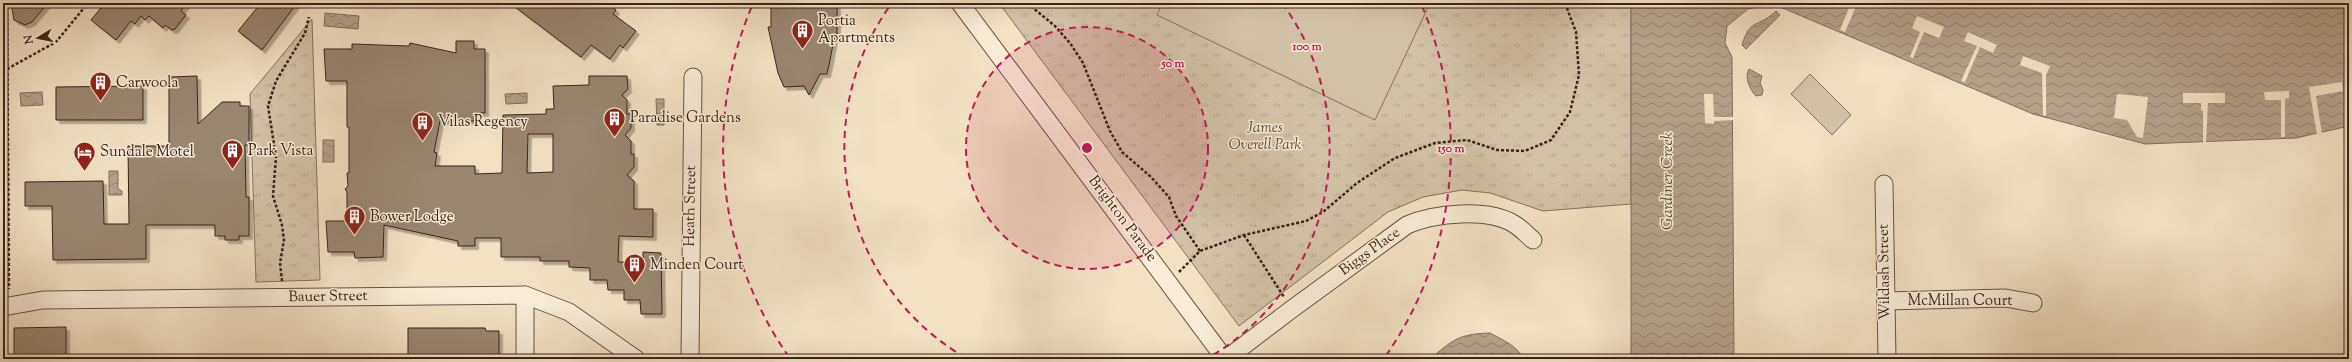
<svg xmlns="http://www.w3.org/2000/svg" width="2352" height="362" font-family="'Sorts Mill Goudy',serif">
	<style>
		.grass { fill: url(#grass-tufts); stroke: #857260 }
		.pitch { fill: #d2c2a5; stroke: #857260 }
		.water { fill: url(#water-waves); stroke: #826f5d }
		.pier { fill: #f2e2c2 }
		.building { fill: #998671; stroke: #38231a; fill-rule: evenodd; filter: url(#shadow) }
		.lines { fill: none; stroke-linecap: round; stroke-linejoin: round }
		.street-casing { stroke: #665344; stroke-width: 19 }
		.path { stroke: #38231a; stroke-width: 2.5; stroke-dasharray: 3 2; stroke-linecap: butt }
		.street { stroke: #f7ecd7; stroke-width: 17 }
		.ring { fill: none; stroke: #c2185b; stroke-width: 2; stroke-dasharray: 7 5 }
		.labels { text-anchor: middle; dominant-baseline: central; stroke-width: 3; stroke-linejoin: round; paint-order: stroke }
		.poi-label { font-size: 15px; fill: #38231a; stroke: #f7ecd7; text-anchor: start }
		.park-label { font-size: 15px; font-style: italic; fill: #5e4b3d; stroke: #f7ecd7 }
		.street-label { font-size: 15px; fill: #38231a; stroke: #f7ecd7 }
		.water-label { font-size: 16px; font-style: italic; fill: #634f41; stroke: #f7ecd7 }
		.centre { fill: #c2185b; stroke: #f7ecd7; stroke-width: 2 }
		.ring-label { font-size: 12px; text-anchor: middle; font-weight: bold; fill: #c2185b; stroke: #f7ecd7; stroke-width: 3; stroke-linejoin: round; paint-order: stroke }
	</style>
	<defs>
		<pattern id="grass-tufts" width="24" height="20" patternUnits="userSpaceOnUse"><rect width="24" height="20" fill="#d2c2a5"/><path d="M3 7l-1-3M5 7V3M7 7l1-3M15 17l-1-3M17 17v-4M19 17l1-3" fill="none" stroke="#b5a68d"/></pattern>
		<pattern id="water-waves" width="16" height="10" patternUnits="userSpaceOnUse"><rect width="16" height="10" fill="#b3a189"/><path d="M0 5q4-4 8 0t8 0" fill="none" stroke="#93836f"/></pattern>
		<filter id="shadow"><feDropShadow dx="3.5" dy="3.5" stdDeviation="0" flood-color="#0004"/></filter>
	</defs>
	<rect width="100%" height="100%" fill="#f2e2c2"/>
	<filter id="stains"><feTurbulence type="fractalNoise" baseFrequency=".005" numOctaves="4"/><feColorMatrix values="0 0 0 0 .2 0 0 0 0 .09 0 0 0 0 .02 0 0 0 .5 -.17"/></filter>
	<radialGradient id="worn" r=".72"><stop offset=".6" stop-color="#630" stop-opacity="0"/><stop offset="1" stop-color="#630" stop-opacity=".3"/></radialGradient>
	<g class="grass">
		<path d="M999 3H1631V204L1543 211 1490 193 1462 190 1423 197 1388 212 1239 326Z"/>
		<path d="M312 19 320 280 256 282 250 94Z"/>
	</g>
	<g class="pitch">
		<path d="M1162 3H1430L1375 120 1157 15Z"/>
		<path d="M1810 74 1851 115 1832 135 1791 94Z"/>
	</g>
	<g class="water">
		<path d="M1631 3H2349V126L2296 138 2145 144 2033 114 1773 4 1748 9 1727 26 1725 43 1732 57 1734 359H1629L1631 353Z"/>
		<path d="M1776 11 1780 15 1746 49 1742 45C1750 18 1758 28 1776 11Z"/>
		<path d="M325 13 359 16 358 29 324 26Z"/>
		<path d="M1749 69 1762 76 1760 83 1763 90 1762 95 1756 96C1750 90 1744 77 1749 69Z"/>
		<path d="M42 92 43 105 21 106 20 93Z"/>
		<path d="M527 93V103L506 104 505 94Z"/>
		<path d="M656 99H664V125H657Z"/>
		<rect x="323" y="140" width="11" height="22"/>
		<path d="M109 171H118V189L122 191V195H109Z"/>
		<path d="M1490 333C1503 340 1517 346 1524 359H1430C1453 340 1458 334 1490 333Z"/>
	</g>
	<g class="pier">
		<path d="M1851 3H1862L1860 5 1857 4 1845 32 1840 30Z"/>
		<path d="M1917 16 1944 27 1939 38 1924 32 1913 58 1910 57 1920 32 1912 28Z"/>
		<path d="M1968 32 1997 45 1993 53 1980 47 1965 82 1961 81 1977 46 1964 41Z"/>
		<path d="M2023 56 2050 66 2046 75V116L2043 115 2042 73 2020 65Z"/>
		<path d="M2342 82 2343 91 2316 96 2322 134 2317 135 2309 87Z"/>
		<path d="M2289 91V98L2285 99V137H2281V100H2265L2264 92Z"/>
		<path d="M2183 93H2225V103H2208L2206 143H2203V111L2201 110V103H2183Z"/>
		<path d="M1704 94H1713L1714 117H1734V120L1714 121V124L1705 123Z"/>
		<path d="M2117 94 2148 97 2143 138 2137 137 2127 120 2114 118Z"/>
	</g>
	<g class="building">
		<path d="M11 3H48L32 22 25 25 14 20Z"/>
		<path d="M105 3H187L181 11 186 15 175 29 172 30 165 25 163 28 149 16 145 20 141 16 135 24 131 21 116 40 91 20Z"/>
		<path d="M261 3H297L262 50 238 31Z"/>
		<path d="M510 3H607L616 10 613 14 636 31 623 48 620 45 610 59 591 45 581 57Z"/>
		<path d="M771 3H837V34H835L829 65 827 74H820L809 95 804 86 784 87 778 73 768 27H771Z"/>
		<path d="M456 41H474V49H485V113H475L474 121H440L434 152 437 153 435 166H475V174L502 173 503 115 546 114V109H554L553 86 589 85V76H627L628 89 622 95 627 100V114H631V128L625 135 631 141V154H634V167L627 175 634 181V209H653V237L619 236 618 262H643V252L661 253 662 314H641L640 300H624V290H608L607 280H590V268L569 267V261H540V257H501V238H475V246H458V241L384 225 383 257 355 258 354 252H328L326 221H347V192L345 189 348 186 347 173H349V127H347V81H326L324 49H352V44L409 46 410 43 456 53ZM528 134H553V172L527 173Z"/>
		<path d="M197 76 198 124 222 102H240V106H249V145H245L246 197H249V236H239V240H225V236H215V225H146V259L53 260 52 206H25V182L103 181 104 224H129L128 146H169V77Z"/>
		<path d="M143 86V120H56V87Z"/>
		<path d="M66 327V359H14V328Z"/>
		<path d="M408 328H485L486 331H499V359H408Z"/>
	</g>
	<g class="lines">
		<defs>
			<g id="street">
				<path d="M960 3 1225 359"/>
				<path d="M1884 184 1887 359"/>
				<path d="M525 295V359"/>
				<path d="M1886 301 2005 298 2033 303"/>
				<path d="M3 307 43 300 525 295 569 312 636 359"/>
				<path d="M690 359 693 77"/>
				<path d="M1226 359 1292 309 1407 225C1435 213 1487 208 1514 224 1521 228 1527 235 1533 240"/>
			</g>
		</defs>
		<use href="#street" class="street-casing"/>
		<g class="path">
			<path d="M7 3 9 289"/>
			<path d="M1027 3 1055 26 1070 43 1083 63 1110 131 1122 152 1150 176 1169 197 1176 216 1200 251"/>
			<path d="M7 69 56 42 88 3"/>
			<path d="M3 192H8"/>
			<path d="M1244 235 1284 297"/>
			<path d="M1179 272 1200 251 1244 235 1306 221 1323 212 1357 183 1395 158 1435 143 1467 140 1497 150 1525 151 1551 140 1570 112 1579 75 1576 32 1565 3"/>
			<path d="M282 281 280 263 284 240 282 225 273 196 276 157 268 106 276 81 305 33 309 17"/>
		</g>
		<use href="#street" class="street"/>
	</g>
	<circle cx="1087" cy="148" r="121" fill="#c2185b" fill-opacity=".12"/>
	<g class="ring">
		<circle cx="1087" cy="148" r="121"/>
		<path d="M966 358A243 243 0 0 1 892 3M1282 3A243 243 0 0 1 1208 358"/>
		<path d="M789 357A364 364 0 0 1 752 6M1422 6A364 364 0 0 1 1385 357"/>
	</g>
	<defs>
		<symbol id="building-pin" viewBox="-11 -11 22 30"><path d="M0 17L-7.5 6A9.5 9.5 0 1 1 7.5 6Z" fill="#8f2418" stroke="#f7ecd7"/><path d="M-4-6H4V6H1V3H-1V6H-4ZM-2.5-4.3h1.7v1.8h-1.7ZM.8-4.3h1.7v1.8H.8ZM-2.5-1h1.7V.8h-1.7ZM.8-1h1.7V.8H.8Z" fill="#fff"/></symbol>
		<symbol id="hotel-pin" viewBox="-11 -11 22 30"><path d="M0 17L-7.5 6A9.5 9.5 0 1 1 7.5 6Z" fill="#8f2418" stroke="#f7ecd7"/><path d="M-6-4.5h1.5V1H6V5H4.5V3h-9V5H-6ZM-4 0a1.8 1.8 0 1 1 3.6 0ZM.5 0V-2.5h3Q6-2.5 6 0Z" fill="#fff"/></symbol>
	</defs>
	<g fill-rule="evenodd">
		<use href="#building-pin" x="790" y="18" width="25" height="34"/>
		<use href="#building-pin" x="88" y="70" width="25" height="34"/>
		<use href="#building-pin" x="602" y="106" width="25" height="34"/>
		<use href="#building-pin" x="410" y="110" width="25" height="34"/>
		<use href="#building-pin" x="220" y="138" width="25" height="34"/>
		<use href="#hotel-pin" x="72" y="140" width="25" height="34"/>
		<use href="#building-pin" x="342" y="204" width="25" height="34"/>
		<use href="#building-pin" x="622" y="252" width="25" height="34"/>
	</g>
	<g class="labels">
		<g class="poi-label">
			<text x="818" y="21">Portia<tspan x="818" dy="17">Apartments</tspan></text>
			<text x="116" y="83">Carwoola</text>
			<text x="630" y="118">Paradise Gardens</text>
			<text x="438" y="122">Vilas Regency</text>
			<text x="248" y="151">Park Vista</text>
			<text x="100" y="152">Sundale Motel</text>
			<text x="370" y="217">Bower Lodge</text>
			<text x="650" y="265">Minden Court</text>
		</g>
		<g class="park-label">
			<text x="1265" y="128">James<tspan x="1265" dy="17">Overell Park</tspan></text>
		</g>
		<g class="street-label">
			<text transform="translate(691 206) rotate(-89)">Heath Street</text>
			<text transform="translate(1122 219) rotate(53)">Brighton Parade</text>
			<text transform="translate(1370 252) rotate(-36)">Biggs Place</text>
			<text transform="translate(1885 272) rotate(-91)">Wildash Street</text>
			<text transform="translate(328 297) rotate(-1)">Bauer Street</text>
			<text x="1960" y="301">McMillan Court</text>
		</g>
		<g class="water-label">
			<text transform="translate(1668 181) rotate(-90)">Gardiner Creek</text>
		</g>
	</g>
	<circle cx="1087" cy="148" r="6" class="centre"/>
	<g class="ring-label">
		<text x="1307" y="50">100 m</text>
		<text x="1173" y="67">50 m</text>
		<text x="1451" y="152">150 m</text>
	</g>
	<rect width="2352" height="362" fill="none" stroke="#f2e2c2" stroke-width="16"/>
	<rect x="4" y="4" width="2344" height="354" fill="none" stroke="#38231a" stroke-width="2"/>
	<rect x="8" y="8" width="2336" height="346" fill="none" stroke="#38231a"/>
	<g transform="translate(38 38) rotate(260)" stroke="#f7ecd7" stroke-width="3" paint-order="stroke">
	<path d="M0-3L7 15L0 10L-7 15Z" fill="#38231a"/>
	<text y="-6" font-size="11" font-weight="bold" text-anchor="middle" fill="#38231a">N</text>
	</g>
	<rect width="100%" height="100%" filter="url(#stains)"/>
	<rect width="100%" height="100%" fill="url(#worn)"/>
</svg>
